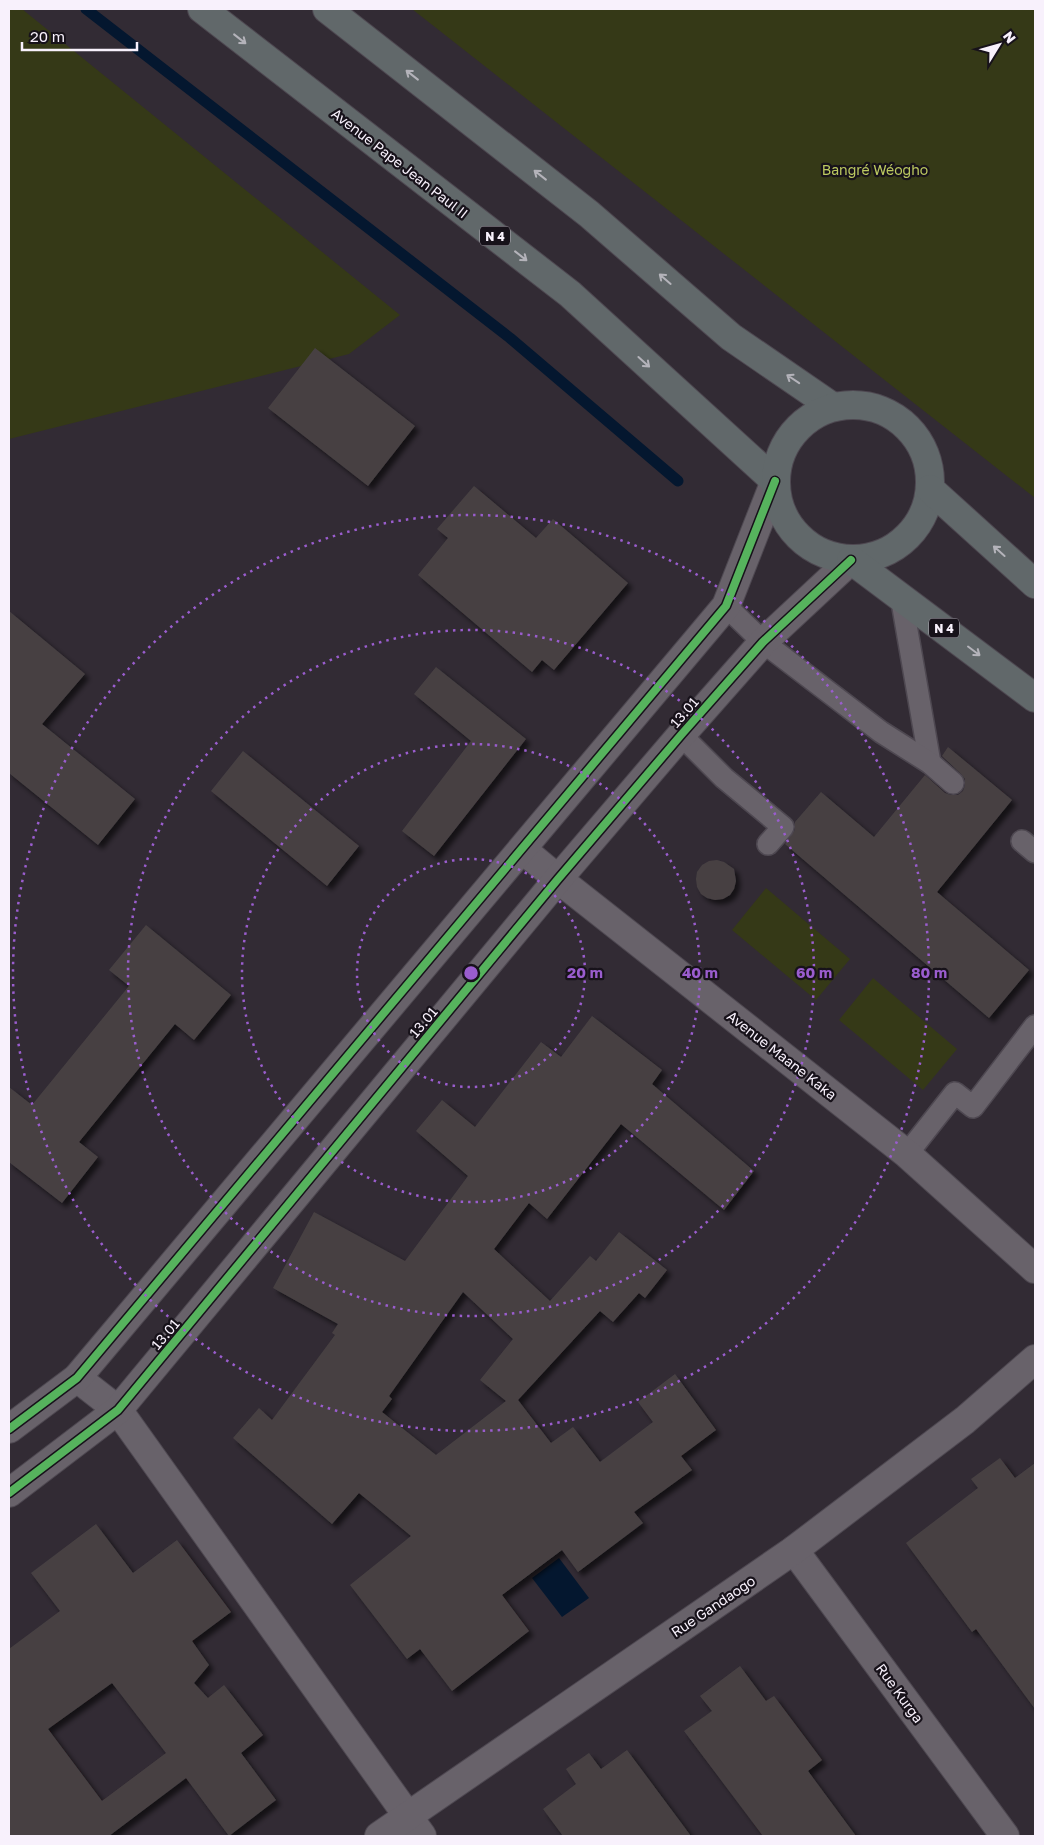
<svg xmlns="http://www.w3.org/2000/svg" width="1044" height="1845" font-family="'Golos Text',sans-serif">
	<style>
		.green { fill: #353917 }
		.water { fill: #04172f }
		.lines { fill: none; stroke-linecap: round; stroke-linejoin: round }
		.stream { stroke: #04172f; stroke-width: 11 }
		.building { fill: #474143; fill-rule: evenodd; filter: url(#shadow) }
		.service-casing { stroke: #4e4851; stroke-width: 24 }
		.minor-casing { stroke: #4e4851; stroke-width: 30 }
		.tertiary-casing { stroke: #4e4851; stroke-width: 30 }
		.trunk-casing { stroke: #4e4851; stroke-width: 30 }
		.service { stroke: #68626a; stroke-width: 21 }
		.minor { stroke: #68626a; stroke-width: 28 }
		.tertiary { stroke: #68626a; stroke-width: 28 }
		.trunk { stroke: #61686a; stroke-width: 28 }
		.cycleway-casing { stroke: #17121a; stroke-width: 11 }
		.cycleway { stroke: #56b35d; stroke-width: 8 }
		.oneway { stroke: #b4b3ba }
		.ring { fill: none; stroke: #9a5dce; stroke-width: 2.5; stroke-dasharray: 2.5 5 }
		.labels { text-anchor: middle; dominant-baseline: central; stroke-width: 4.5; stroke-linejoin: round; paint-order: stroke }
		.shield { fill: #17121a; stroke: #b4aeb8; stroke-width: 1 }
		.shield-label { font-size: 12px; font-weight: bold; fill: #f8f1fc }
		.street-label { font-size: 14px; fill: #f8f1fc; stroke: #17121a }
		.park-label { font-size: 14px; fill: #bcc960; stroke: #17121a }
		.centre { fill: #9a5dce; stroke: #17121a; stroke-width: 2.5 }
		.ring-label { font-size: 15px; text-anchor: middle; font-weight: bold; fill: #9a5dce; stroke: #17121a; stroke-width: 4.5; stroke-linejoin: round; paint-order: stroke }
	</style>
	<defs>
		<filter id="shadow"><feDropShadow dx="4.5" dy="4.5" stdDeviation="2.5" flood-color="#0009"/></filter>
	</defs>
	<rect width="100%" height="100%" fill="#322b34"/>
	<g class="green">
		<path d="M9 9H22L400 315 349 354 9 439Z"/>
		<path d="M412 9H1035V498Z"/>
		<path d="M766 888 850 959 816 1000 732 930Z"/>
		<path d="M873 978 957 1049 923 1090 839 1020Z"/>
	</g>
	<path class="water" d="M559 1558 589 1598 562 1617 532 1578Z"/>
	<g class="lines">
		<path class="stream" d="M86 9 510 338 678 481"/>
	</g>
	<g class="building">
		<path d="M315 348 415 426 368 486 268 408Z"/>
		<path d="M474 486 536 538 553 519 628 583 554 670 542 660 532 672 418 575 448 538 437 529Z"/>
		<path d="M9 611 85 674 42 724 135 799 98 845 9 773Z"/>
		<path d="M436 667 526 739 434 856 402 831 471 741 414 694Z"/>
		<path d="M948 747 1012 800 937 892 1029 970 989 1018 785 844 795 830V822L821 792 874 837 925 775 945 793 951 795H958L963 791 965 785V779L961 774 942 756Z"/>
		<path d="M243 751 359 846 327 886 211 791Z"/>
		<path d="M717 860 724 862 734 869 736 881 734 889 730 895 723 899 715 900 707 898 701 894 697 887 696 879 697 872 702 865 709 861Z"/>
		<path d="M146 925 231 995 194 1040 175 1024 79 1142 98 1157 62 1203 9 1162V1087L32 1105 129 986 109 970Z"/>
		<path d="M592 1016 662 1070 652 1084 754 1171 724 1210 621 1124 547 1219 529 1203 494 1249 550 1301 590 1256 596 1261 619 1232 667 1270 645 1298 639 1293 613 1322 600 1311 518 1400 551 1443 573 1427 600 1462 653 1422 638 1402 675 1374 716 1430 681 1456 692 1470 634 1512 643 1523 578 1572 562 1550 502 1595 529 1631 452 1691 420 1649 407 1659 350 1585 411 1536 359 1493 332 1524 233 1438 259 1408 272 1420 335 1335 332 1333 338 1324 273 1288 314 1212 405 1261 468 1176 416 1131 442 1100 475 1127 541 1042 561 1057ZM463 1292 513 1339 480 1380 506 1401 436 1455 382 1412 392 1399 389 1396Z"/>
		<path d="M1000 1458 1015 1478 1035 1463V1709L976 1629 972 1632 906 1543 978 1488 971 1479Z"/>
		<path d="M96 1524 133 1573 177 1540 231 1612 192 1641 209 1665 194 1683 208 1698 224 1685 263 1735 241 1753 276 1800 229 1836 186 1778 109 1836H9V1649L60 1611 31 1573ZM112 1683 166 1753 102 1801 48 1729Z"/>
		<path d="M740 1666 766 1701 774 1696 822 1760 808 1771 856 1836H763L684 1731 712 1711 700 1696Z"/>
		<path d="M627 1750 691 1836H563L543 1809 576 1784 566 1769 589 1753 601 1769Z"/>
	</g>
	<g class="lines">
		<defs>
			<g id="service">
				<path d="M901 596 930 763"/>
				<path d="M726 606 763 642 881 732 930 763 953 783"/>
				<path d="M681 735 724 778 783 827 768 844"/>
				<path d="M1022 841 1035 852"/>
				<path d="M907 1154 955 1093 973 1107 1035 1026"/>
			</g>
			<g id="minor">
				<path d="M523 850 558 879 907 1154 1035 1269"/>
				<path d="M77 1378 118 1410 422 1836"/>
				<path d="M794 1550 1005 1836"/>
				<path d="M379 1836 794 1550 965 1420 1035 1359"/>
			</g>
			<g id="tertiary">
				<path d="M9 1429 77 1378 726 606 775 481"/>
				<path d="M9 1493 118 1410 558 879 681 735 763 642 851 560"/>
			</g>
			<g id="trunk">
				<path d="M202 9 570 294 775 481"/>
				<path d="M327 9 589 214 731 337 833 407"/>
				<circle cx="853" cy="482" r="77"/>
				<path d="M930 489 1035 584"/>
				<path d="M851 560 1035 698"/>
			</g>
		</defs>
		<use href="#service" class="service-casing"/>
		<use href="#minor" class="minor-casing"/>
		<use href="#tertiary" class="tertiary-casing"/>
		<use href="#trunk" class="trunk-casing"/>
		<use href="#service" class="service"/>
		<use href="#minor" class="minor"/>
		<use href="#tertiary" class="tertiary"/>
		<use href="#trunk" class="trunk"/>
		<defs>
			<g id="cycleway">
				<path d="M9 1429 77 1378 726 606 775 481"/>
				<path d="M9 1493 118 1410 558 879 681 735 763 642 851 560"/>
			</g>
		</defs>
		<use href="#cycleway" class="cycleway-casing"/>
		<use href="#cycleway" class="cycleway"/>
	</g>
	<defs><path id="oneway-shaft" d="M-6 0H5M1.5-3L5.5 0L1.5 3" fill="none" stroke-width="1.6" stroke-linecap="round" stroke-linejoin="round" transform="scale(1.25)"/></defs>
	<g class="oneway">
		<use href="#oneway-shaft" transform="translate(240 39) rotate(38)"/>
		<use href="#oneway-shaft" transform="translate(412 75) rotate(-142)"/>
		<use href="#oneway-shaft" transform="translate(540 175) rotate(-142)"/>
		<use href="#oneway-shaft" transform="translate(521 256) rotate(38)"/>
		<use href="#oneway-shaft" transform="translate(665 279) rotate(-139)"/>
		<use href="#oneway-shaft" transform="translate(644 362) rotate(42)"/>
		<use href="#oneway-shaft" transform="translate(793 379) rotate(-146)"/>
		<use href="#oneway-shaft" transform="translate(999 551) rotate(-138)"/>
		<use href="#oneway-shaft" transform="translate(974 651) rotate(37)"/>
	</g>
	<g class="ring">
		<circle cx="471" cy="973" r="114"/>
		<circle cx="471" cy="973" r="229"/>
		<circle cx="471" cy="973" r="343"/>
		<circle cx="471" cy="973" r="458"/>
	</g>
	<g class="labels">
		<g class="shield">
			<rect x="480" y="226.5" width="30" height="19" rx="4"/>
			<rect x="929" y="618.5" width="30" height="19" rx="4"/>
		</g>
		<g class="shield-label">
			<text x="495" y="236">N 4</text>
			<text x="944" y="628">N 4</text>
		</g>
		<g class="street-label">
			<text transform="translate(400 163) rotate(38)">Avenue Pape Jean Paul II</text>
			<text transform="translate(684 712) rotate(-49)">13.01</text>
			<text transform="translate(423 1022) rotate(-50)">13.01</text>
			<text transform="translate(782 1055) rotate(38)">Avenue Maane Kaka</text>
			<text transform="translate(165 1334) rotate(-50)">13.01</text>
			<text transform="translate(713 1606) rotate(-34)">Rue Gandaogo</text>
			<text transform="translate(900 1693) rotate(54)">Rue Kurga</text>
		</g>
		<g class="park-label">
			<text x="875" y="169">Bangré Wéogho</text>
		</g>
	</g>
	<circle cx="471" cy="973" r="8" class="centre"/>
	<g class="ring-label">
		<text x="585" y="978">20 m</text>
		<text x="700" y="978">40 m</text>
		<text x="814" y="978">60 m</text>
		<text x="929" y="978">80 m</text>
	</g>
	<rect width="1044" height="1845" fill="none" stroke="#f8f1fc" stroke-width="20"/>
	<g transform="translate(999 45) rotate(53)" stroke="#17121a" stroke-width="4" paint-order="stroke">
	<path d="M0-4L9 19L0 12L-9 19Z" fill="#f8f1fc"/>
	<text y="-8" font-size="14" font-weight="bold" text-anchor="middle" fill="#f8f1fc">N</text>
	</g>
	<path d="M22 42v8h115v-8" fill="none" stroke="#f8f1fc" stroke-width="2.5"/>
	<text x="30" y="42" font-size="15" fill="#f8f1fc" stroke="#17121a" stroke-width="4" paint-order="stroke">20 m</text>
</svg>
